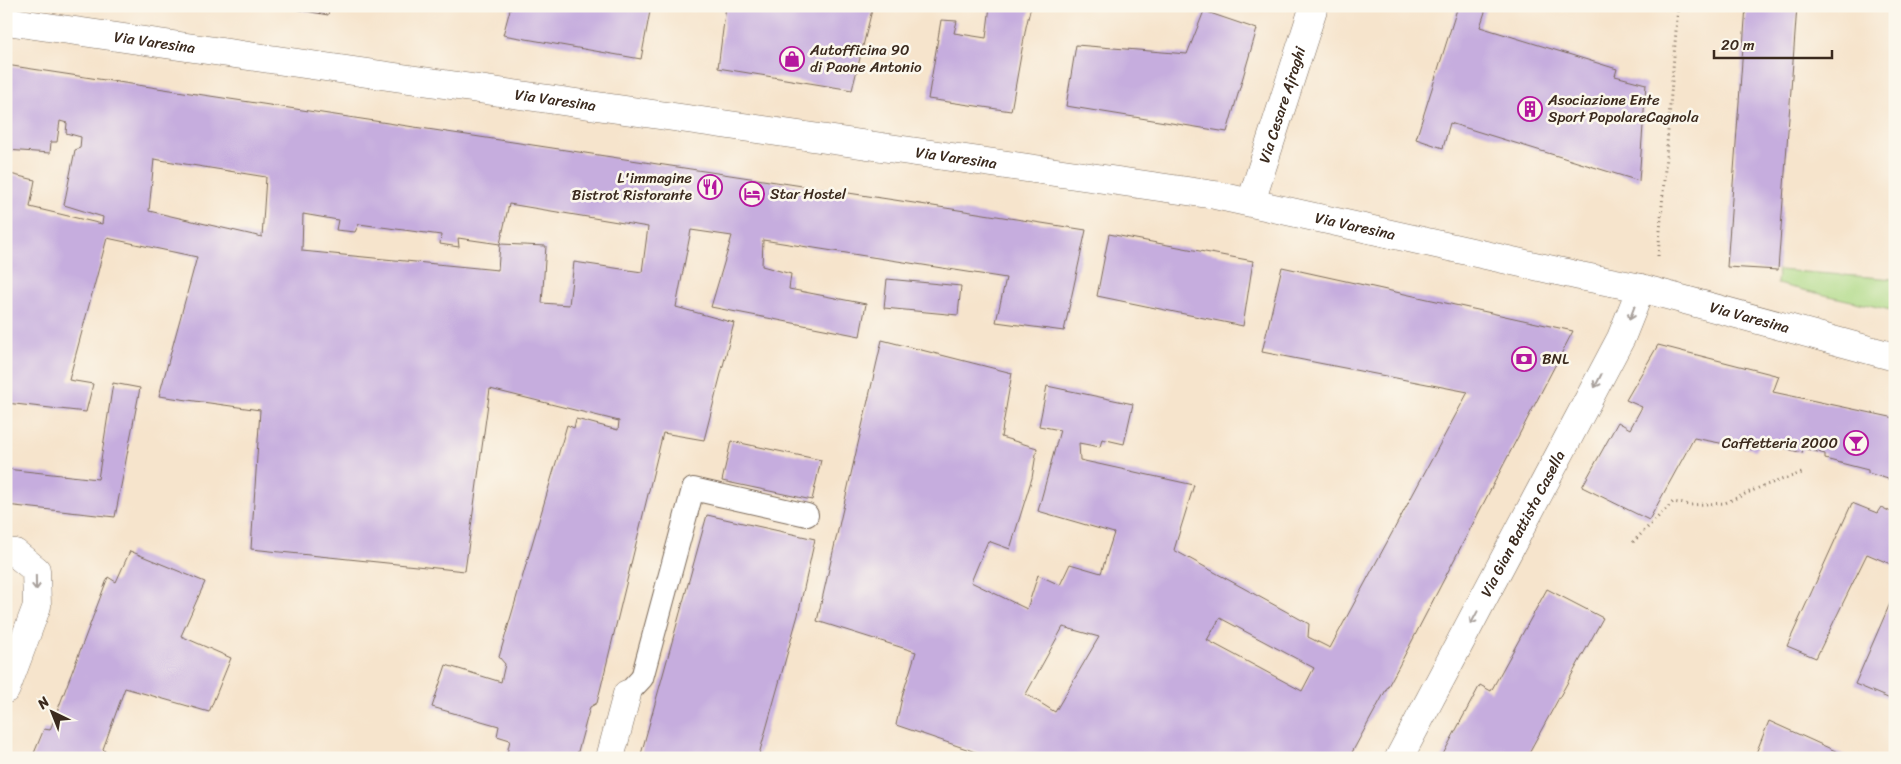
<svg xmlns="http://www.w3.org/2000/svg" width="1901" height="764" font-family="Sriracha,sans-serif">
	<style>
		.green { fill: #add985; stroke: #748252 }
		.building { fill: #c6adde; fill-rule: evenodd }
		.lines { fill: none; stroke-linecap: round; stroke-linejoin: round }
		.lane-casing { stroke: #7c6b5b; stroke-width: 24 }
		.street-casing { stroke: #7c6b5b; stroke-width: 29 }
		.path { stroke: #7c6b5b; stroke-width: 3; stroke-dasharray: 1 4; stroke-linecap: butt }
		.lane { stroke: #fff; stroke-width: 22 }
		.street { stroke: #fff; stroke-width: 28 }
		.oneway { stroke: #a79f9a }
		.labels { text-anchor: middle; dominant-baseline: central; stroke-width: 5; stroke-linejoin: round; paint-order: stroke }
		.street-label { font-size: 15px; fill: #3b2a1e; stroke: #fbf7ec }
		.poi-label { font-size: 15px; fill: #3b2a1e; stroke: #fbf7ec; text-anchor: start }
	</style>
	<rect width="100%" height="100%" fill="#fbf7ec"/>
	<filter id="ink" filterUnits="userSpaceOnUse"><feTurbulence type="fractalNoise" baseFrequency=".02" numOctaves="2"/><feDisplacementMap in="SourceGraphic" scale="10" xChannelSelector="R" yChannelSelector="G"/><feConvolveMatrix kernelMatrix="1 2 1 2 8 2 1 2 1" color-interpolation-filters="sRGB"/></filter>
	<filter id="wash" filterUnits="userSpaceOnUse"><feTurbulence type="fractalNoise" baseFrequency=".0096" numOctaves="4" result="noise"/><feDisplacementMap in="SourceGraphic" scale="20" xChannelSelector="R" yChannelSelector="G"/><feGaussianBlur stdDeviation="1.12" result="paint"/><feColorMatrix in="noise" values="0 0 0 0 0 0 0 0 0 0 0 0 0 0 0 0 0 1.4 0 .05"/><feComposite in="paint" operator="in"/></filter>
	<g filter="url(#wash)">
		<rect width="100%" height="100%" fill="#f6e4cc"/>
		<path class="green" d="M1778 270 1895 279V311L1777 284Z"/>
		<g id="blocks">
			<g class="building">
				<path d="M277 6H330L328 15Z"/>
				<path d="M511 6H651L641 59 503 35Z"/>
				<path d="M726 6H759L795 11 796 6H873L852 90 718 68Z"/>
				<path d="M990 6H1031L1026 27 1011 111 928 99 941 20 957 21 954 33 986 38Z"/>
				<path d="M1458 6H1487L1480 27 1617 69 1615 76 1646 84 1639 181 1450 123 1443 148 1416 139Z"/>
				<path d="M1746 6H1797L1778 270 1727 267Z"/>
				<path d="M1204 11 1257 29 1227 132 1066 106 1076 45 1187 54Z"/>
				<path d="M6 65 901 201 1086 230 1064 331 996 322 1006 278 763 240 762 266 791 274 789 289 866 304 860 336 711 307 732 236 691 230 676 307 734 323 704 440 663 433 597 703 590 707 577 755 575 758H506L510 740 497 736 499 726 432 707 446 665 501 682 505 664 499 657 567 425 574 428 576 419 618 430 619 421 490 389 465 571 251 549 260 410 159 396 197 257 107 238 69 380 93 384 86 412 6 403V173L35 180 30 207 102 224 103 217 64 205 75 150 80 148 81 137 66 133 67 123 60 121 57 142H51L50 153 6 150ZM154 159 266 177 262 237 149 211ZM509 204 648 227 642 272 574 262 569 305 542 303 546 246 500 244 498 270 302 251 303 214 338 220 336 230 355 232 359 224 441 235 440 244 459 247 458 238 500 244Z"/>
				<path d="M1109 234 1253 261 1243 326 1097 296Z"/>
				<path d="M1282 267 1573 331 1399 666 1349 758H993L896 725 903 693 916 652 817 621 882 340 1012 373 1001 437 1037 448 1032 478 1010 549 988 541 971 582 1027 609 1038 575 1060 585 1070 564 1101 573 1114 533 1038 511 1060 430 1039 426 1047 386 1133 404 1124 444 1102 439 1100 447 1079 443 1080 460 1194 485 1174 550 1309 624 1308 637 1330 648 1468 392 1262 352ZM1220 618 1314 668 1302 691 1207 640ZM1063 627 1099 637 1055 712 1026 694Z"/>
				<path d="M887 279 961 286 958 315 884 308Z"/>
				<path d="M1658 345 1779 376 1773 392 1895 418V481L1868 473V470L1825 459V454L1803 448 1802 453 1760 441 1756 450 1694 438 1649 520 1582 487 1618 422 1630 429 1642 407 1626 400Z"/>
				<path d="M113 383 140 388 115 517 6 505V469L98 479Z"/>
				<path d="M731 441 821 460 812 500 722 481Z"/>
				<path d="M1852 503 1877 513 1881 507 1895 514V566L1867 554 1816 658 1787 646Z"/>
				<path d="M707 515 815 539 798 615 758 758H640Z"/>
				<path d="M130 551 205 582 181 636 231 658 209 712 125 688 103 749 106 752 103 758H32L44 729 50 730 108 577 116 582Z"/>
				<path d="M1547 589 1603 618 1526 758H1441L1480 685 1491 691Z"/>
				<path d="M1895 592V701L1855 684Z"/>
				<path d="M1769 721 1851 758H1754Z"/>
			</g>
		</g>
	</g>
	<g filter="url(#ink)">
		<use href="#blocks" fill-opacity="0" stroke="#7c6b5b" stroke-width="1"/>
		<g class="lines">
			<defs>
				<path id="lane" d="M627 694 642 678 693 489 807 515"/>
				<g id="street">
					<path id="s1" d="M6 21 1215 195 1580 276 1641 288 1895 357"/>
					<path id="s2" d="M1251 202 1314 6"/>
					<path d="M6 552 15 553 36 570 37 606 6 689"/>
					<path d="M610 758 627 694"/>
					<path id="s3" d="M1399 758 1621 338 1641 288"/>
				</g>
			</defs>
			<use href="#lane" class="lane-casing"/>
			<use href="#street" class="street-casing"/>
			<g class="path">
				<path d="M1658 256 1678 6"/>
				<path d="M1633 542 1673 502 1690 505 1725 503 1763 486 1805 472"/>
			</g>
			<use href="#lane" class="lane"/>
			<use href="#street" class="street"/>
		</g>
		<defs><path id="oneway-shaft" d="M-6 0H5M1.5-3L5.5 0L1.5 3" fill="none" stroke-width="1.6" stroke-linecap="round" stroke-linejoin="round" transform="scale(1.25)"/></defs>
		<g class="oneway">
			<use href="#oneway-shaft" transform="translate(1632 313) rotate(111)"/>
			<use href="#oneway-shaft" transform="translate(1598 381) rotate(117)"/>
			<use href="#oneway-shaft" transform="translate(36 583) rotate(89)"/>
			<use href="#oneway-shaft" transform="translate(1474 618) rotate(118)"/>
		</g>
	</g>
	<defs>
		<symbol id="shop-ring" viewBox="-11 -11 22 22"><circle r="9.5" fill="#fbf7ec" stroke="#b5179e" stroke-width="1.5"/><path d="M-5-2.5h2.3a2.7 3.5 0 0 1 5.4 0H5L5.5 6h-11ZM-1.5-2.5h3a1.5 2.3 0 0 0-3 0Z" fill="#b5179e"/></symbol>
		<symbol id="building-ring" viewBox="-11 -11 22 22"><circle r="9.5" fill="#fbf7ec" stroke="#b5179e" stroke-width="1.5"/><path d="M-4-6H4V6H1V3H-1V6H-4ZM-2.5-4.3h1.7v1.8h-1.7ZM.8-4.3h1.7v1.8H.8ZM-2.5-1h1.7V.8h-1.7ZM.8-1h1.7V.8H.8Z" fill="#b5179e"/></symbol>
		<symbol id="restaurant-ring" viewBox="-11 -11 22 22"><circle r="9.5" fill="#fbf7ec" stroke="#b5179e" stroke-width="1.5"/><path d="M-5-6h1v4h1v-4h1v4h1v-4h1v5L-1.5 .5V6h-2V.5L-5-1ZM5-6V6H3V1.5H1.5Q1.5-4 5-6Z" fill="#b5179e"/></symbol>
		<symbol id="hotel-ring" viewBox="-11 -11 22 22"><circle r="9.5" fill="#fbf7ec" stroke="#b5179e" stroke-width="1.5"/><path d="M-6-4.5h1.5V1H6V5H4.5V3h-9V5H-6ZM-4 0a1.8 1.8 0 1 1 3.6 0ZM.5 0V-2.5h3Q6-2.5 6 0Z" fill="#b5179e"/></symbol>
		<symbol id="bank-ring" viewBox="-11 -11 22 22"><circle r="9.5" fill="#fbf7ec" stroke="#b5179e" stroke-width="1.5"/><path d="M-6-4H6V4H-6ZM0-2.3a2.3 2.3 0 1 0 0 4.6a2.3 2.3 0 1 0 0-4.6Z" fill="#b5179e"/></symbol>
		<symbol id="bar-ring" viewBox="-11 -11 22 22"><circle r="9.5" fill="#fbf7ec" stroke="#b5179e" stroke-width="1.5"/><path d="M-6-5H6L.8 .8V4.5H3.5V6h-7V4.5H-.8V.8Z" fill="#b5179e"/></symbol>
	</defs>
	<g fill-rule="evenodd">
		<use href="#shop-ring" x="778" y="45" width="28" height="28"/>
		<use href="#building-ring" x="1516" y="95" width="28" height="28"/>
		<use href="#restaurant-ring" x="696" y="173" width="28" height="28"/>
		<use href="#hotel-ring" x="738" y="180" width="28" height="28"/>
		<use href="#bank-ring" x="1510" y="345" width="28" height="28"/>
		<use href="#bar-ring" x="1842" y="429" width="28" height="28"/>
	</g>
	<g class="labels">
		<g class="street-label">
			<text stroke="none"><textPath href="#s1" startOffset="150">Via Varesina</textPath></text>
			<text stroke="none"><textPath href="#s1" startOffset="555">Via Varesina</textPath></text>
			<text stroke="none"><textPath href="#s2" startOffset="102">Via Cesare Ajraghi</textPath></text>
			<text stroke="none"><textPath href="#s1" startOffset="960">Via Varesina</textPath></text>
			<text stroke="none"><textPath href="#s1" startOffset="1365">Via Varesina</textPath></text>
			<text stroke="none"><textPath href="#s1" startOffset="1770">Via Varesina</textPath></text>
			<text stroke="none"><textPath href="#s3" startOffset="265">Via Gian Battista Casella</textPath></text>
		</g>
		<g class="poi-label">
			<text x="810" y="50">Autofficina 90<tspan x="810" dy="17">di Paone Antonio</tspan></text>
			<text x="1548" y="100">Asociazione Ente<tspan x="1548" dy="17">Sport PopolareCagnola</tspan></text>
			<text x="692" y="178" text-anchor="end">L'immagine<tspan x="692" dy="17">Bistrot Ristorante</tspan></text>
			<text x="770" y="194">Star Hostel</text>
			<text x="1542" y="359">BNL</text>
			<text x="1838" y="443" text-anchor="end">Caffetteria 2000</text>
		</g>
	</g>
	<rect width="1901" height="764" fill="none" stroke="#fbf7ec" stroke-width="25"/>
	<g transform="translate(52 712) rotate(317)" stroke="#fbf7ec" stroke-width="4" paint-order="stroke">
	<path d="M0-4L9 19L0 12L-9 19Z" fill="#3b2a1e"/>
	<text y="-8" font-size="14" font-weight="bold" text-anchor="middle" fill="#3b2a1e">N</text>
	</g>
	<path d="M1714 50v8h118v-8" fill="none" stroke="#3b2a1e" stroke-width="2.5"/>
	<text x="1721" y="50" font-size="15" fill="#3b2a1e" stroke="#fbf7ec" stroke-width="4" paint-order="stroke">20 m</text>
</svg>
